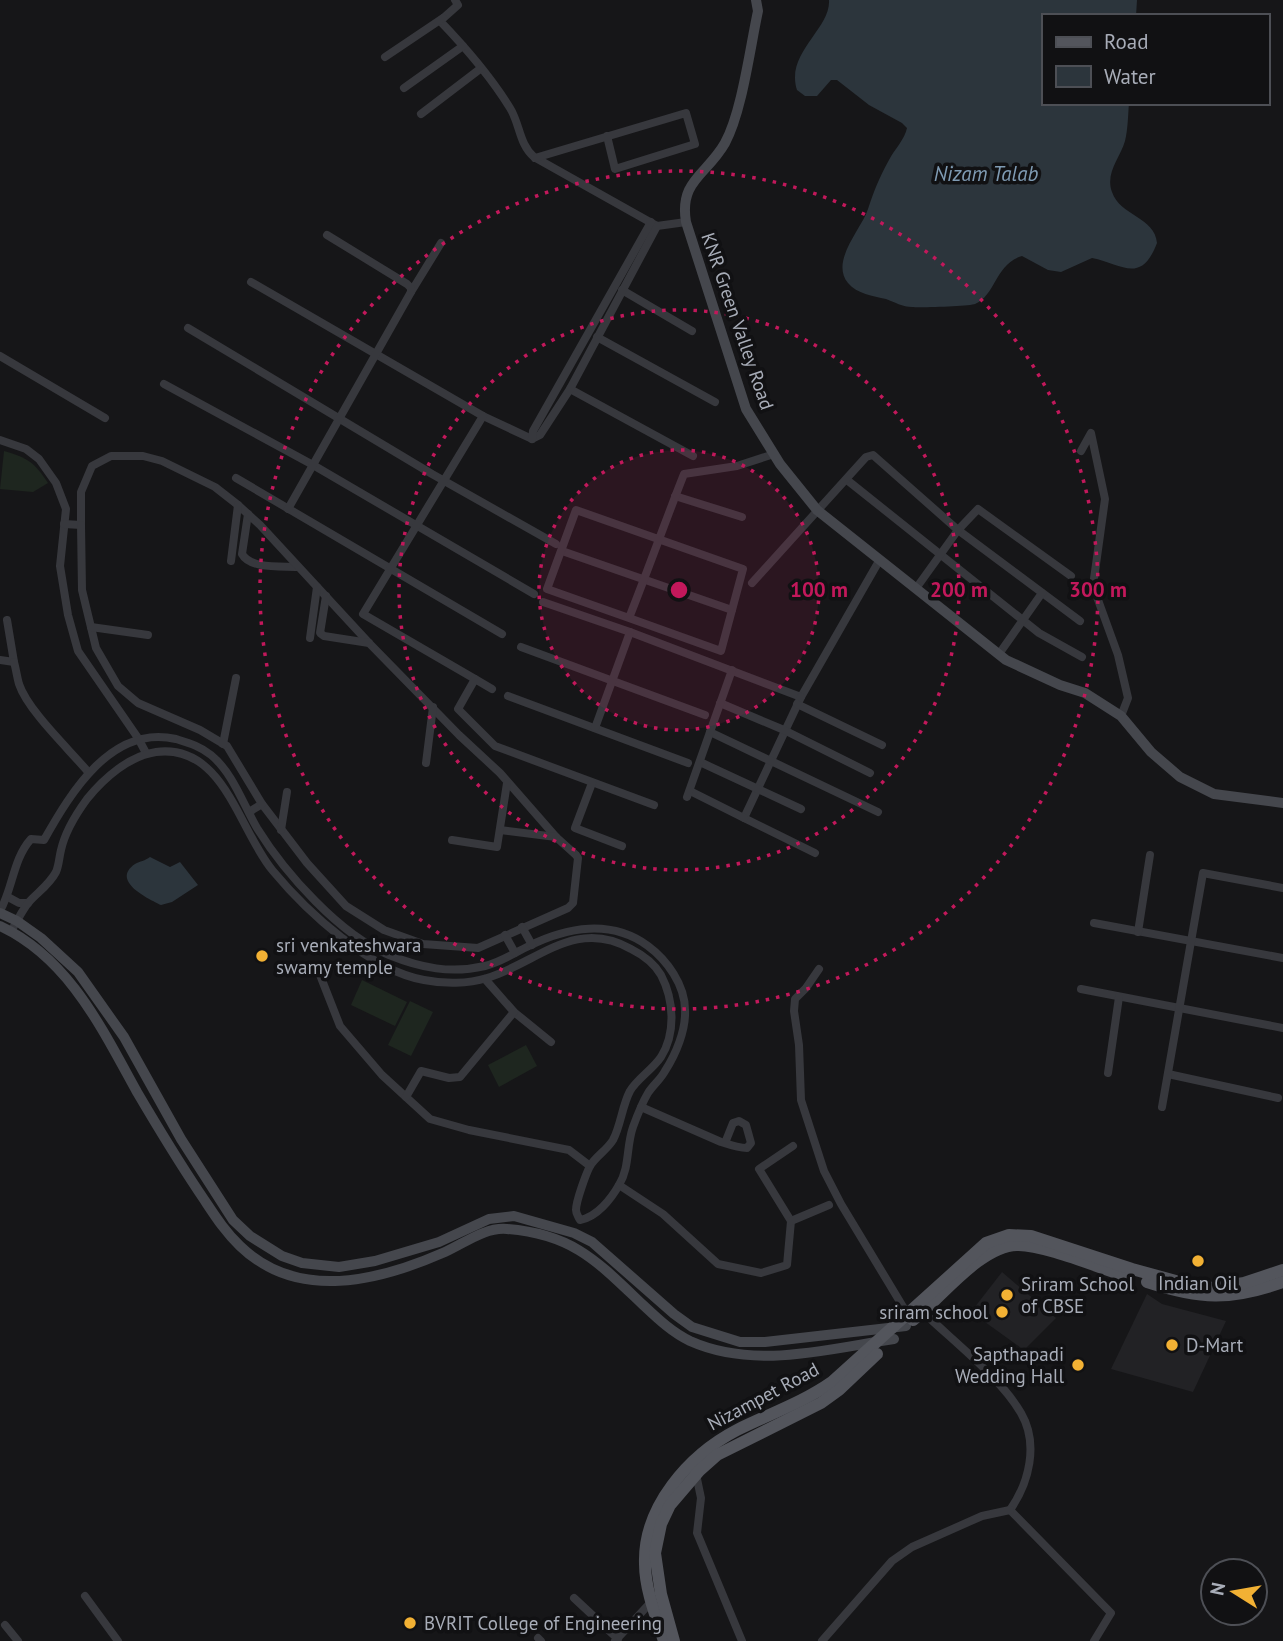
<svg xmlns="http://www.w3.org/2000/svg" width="1283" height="1641" font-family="'PT Sans',sans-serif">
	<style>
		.built { fill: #222225 }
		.green { fill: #1e261f }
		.water { fill: #2c353c }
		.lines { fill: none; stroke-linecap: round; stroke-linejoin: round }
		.street { stroke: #37383d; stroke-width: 8 }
		.secondary { stroke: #45474d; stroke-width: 10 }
		.primary { stroke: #53555c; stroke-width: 12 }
		.ring { fill: none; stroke: #c2185b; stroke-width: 3.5; stroke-dasharray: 3.5 7 }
		.poi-dot { fill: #f2b134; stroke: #111113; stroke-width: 2.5 }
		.labels { text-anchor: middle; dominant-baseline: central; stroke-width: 7; stroke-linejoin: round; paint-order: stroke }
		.street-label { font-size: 19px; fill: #a8adb8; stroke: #111113 }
		.poi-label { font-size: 19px; fill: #a8adb8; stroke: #111113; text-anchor: start }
		.water-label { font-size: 21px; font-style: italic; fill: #7f9bb3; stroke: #111113 }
		.centre { fill: #c2185b; stroke: #111113; stroke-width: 3.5 }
		.ring-label { font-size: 21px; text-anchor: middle; font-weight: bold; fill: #c2185b; stroke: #111113; stroke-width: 7; stroke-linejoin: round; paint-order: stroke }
	</style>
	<rect width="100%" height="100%" fill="#161618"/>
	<g class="built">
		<path d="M1002 1272 1056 1318 1024 1350 971 1312Z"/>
		<path d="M1147 1294 1162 1304 1226 1321 1193 1392 1111 1369Z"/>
	</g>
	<g class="green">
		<path d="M4 451C28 458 34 462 48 483L33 492 0 489Z"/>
		<path d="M362 980 407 1002 395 1026 351 1005Z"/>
		<path d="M410 1001 433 1012 411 1056 388 1045Z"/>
		<path d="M526 1045 537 1066 499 1087 488 1065Z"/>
	</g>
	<g class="water">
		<path d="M829 0H1137L1136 16H1043V103H1129C1128 115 1128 129 1125 141 1120 158 1105 173 1112 192 1120 216 1155 217 1157 243 1141 285 1122 264 1092 258L1061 272 1048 270 1022 256C995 264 996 295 975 304 971 306 920 308 912 307 903 307 894 302 886 299 873 296 857 294 848 283 830 261 861 230 868 209 874 191 879 178 889 160 894 150 905 139 907 128L902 123 869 105 837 80H831L817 96H805L797 90C785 53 831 29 829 0Z"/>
		<path d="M150 857 170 867 180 862 198 885 172 902 161 905C149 899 110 881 135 864 140 861 145 861 150 857Z"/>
	</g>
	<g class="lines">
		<g class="street">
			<path d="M455 0 458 5 440 21C465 47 491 77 510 108 520 124 519 144 534 157L657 226 686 222"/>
			<path d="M385 57 443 18"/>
			<path d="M404 88 463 46"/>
			<path d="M421 114 480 69"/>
			<path d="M535 158 686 113 695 144 615 169 607 136"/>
			<path d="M251 282 483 416 532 439"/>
			<path d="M622 290 692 331"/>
			<path d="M411 292 441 243"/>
			<path d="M188 328 432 474 556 544"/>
			<path d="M597 337 715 402"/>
			<path d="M0 356 105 418"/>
			<path d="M164 384 313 465 534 594"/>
			<path d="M570 389 693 456"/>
			<path d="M532 439 540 435 570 389 657 226"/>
			<path d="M532 439 533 431 651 222"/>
			<path d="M0 440 26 449 39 459 56 483 66 509 60 566 68 615 78 651 138 738 146 753"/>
			<path d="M1081 451 1091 433 1105 499 1093 586 1118 655 1128 698 1121 716"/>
			<path d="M236 478 502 634"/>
			<path d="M847 480 1039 633 1082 657"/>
			<path d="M675 496 742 517"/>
			<path d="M288 509 411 292V288L407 284 327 235"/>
			<path d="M248 514 242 554C250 569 281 566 297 567"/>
			<path d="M64 524 81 525V492L92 466 111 456H143L162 461 215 487 238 505 260 525 369 643 459 735 500 773 556 837 576 855 578 858 573 903 568 908 478 948 423 944 384 930 346 906 307 863 262 804 249 812"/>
			<path d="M81 525 82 590 96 648 118 686 138 703 200 730 227 746 262 804"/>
			<path d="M562 551 732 610"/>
			<path d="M231 561 238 505"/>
			<path d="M1071 576 978 509 958 530 1080 621"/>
			<path d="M752 583 866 457 873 455 958 530 917 587"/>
			<path d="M326 596 320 633 324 636 369 643"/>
			<path d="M543 602 630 632 801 697 879 561"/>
			<path d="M629 618 721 651 743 569 576 510 547 589 629 618C648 570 665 522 684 474L737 466 774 454"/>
			<path d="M91 627 148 635"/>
			<path d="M310 638 317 587"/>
			<path d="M521 647 705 715"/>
			<path d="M999 654 1042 593"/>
			<path d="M0 660 14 662 7 620"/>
			<path d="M14 662C16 669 17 677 19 684 28 711 70 750 89 773"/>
			<path d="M475 679 363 614 483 416"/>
			<path d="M492 689 475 679 458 709 495 746 654 805"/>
			<path d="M508 696 688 763"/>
			<path d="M801 697 744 818 815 853"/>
			<path d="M720 703 784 730 870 773"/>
			<path d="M797 704 882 745"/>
			<path d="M595 728 630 632"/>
			<path d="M710 732 878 812"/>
			<path d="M223 744 236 678"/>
			<path d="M700 762 801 809"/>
			<path d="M426 763 433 707"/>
			<path d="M592 783 575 828 622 846"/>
			<path d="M690 791 744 818"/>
			<path d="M687 797 732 670"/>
			<path d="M281 830 287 792"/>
			<path d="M500 830 556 837"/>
			<path d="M452 840 497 847 507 783"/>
			<path d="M8 897 19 903H28"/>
			<path d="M0 911C13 888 13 859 31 839L44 840C71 792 112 724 176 739 189 743 200 746 211 755 233 773 243 804 257 828 285 873 340 935 389 955 421 968 451 974 485 966 501 962 514 953 529 946 567 927 611 919 648 946 667 960 685 985 685 1010 686 1030 676 1054 665 1071 661 1079 653 1085 648 1093 642 1103 637 1116 633 1127 626 1147 630 1167 619 1185 611 1199 597 1217 580 1220 578 1216 576 1214 576 1210 576 1201 586 1174 590 1166 596 1156 607 1150 613 1140 621 1125 622 1106 630 1091 637 1079 652 1070 661 1057 676 1033 674 1000 661 975 654 963 643 955 631 949 575 917 537 963 487 978 468 984 444 984 424 980 371 971 307 912 273 871 239 831 224 743 156 752 129 756 104 778 87 799 76 814 65 832 61 850 59 858 59 865 56 872 49 885 38 892 29 902 22 910 17 922 11 931"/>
			<path d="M1094 923 1283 958"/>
			<path d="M522 927 532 945"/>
			<path d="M1138 932 1150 855"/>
			<path d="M505 935 515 953"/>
			<path d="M819 969 806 988 795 999 794 1011 799 1045 801 1100 824 1171 841 1204 908 1315"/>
			<path d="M320 975 340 1026 382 1075 430 1119 469 1130 569 1150 590 1166"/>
			<path d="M485 979 514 1012 551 1042"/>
			<path d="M1081 989 1283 1028"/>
			<path d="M1108 1073 1119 997"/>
			<path d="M1168 1074 1278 1098"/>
			<path d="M406 1097 421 1071 449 1078 460 1077 514 1012"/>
			<path d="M641 1107 721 1142C730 1145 738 1148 747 1148L751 1143 746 1125 739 1121 733 1123 725 1143"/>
			<path d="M1162 1107 1203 873 1283 888"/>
			<path d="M619 1185 663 1214 718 1264 761 1273 787 1265 791 1221 759 1169 793 1146"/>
			<path d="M791 1221 829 1205"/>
			<path d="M923 1312C953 1341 1001 1378 1021 1413 1039 1444 1029 1483 1010 1510L1111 1613 1094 1641"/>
			<path d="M696 1474 701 1498 697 1533 742 1641"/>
			<path d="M85 1596 118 1641"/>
			<path d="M574 1598 618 1639"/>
			<path d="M5 1625 18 1641"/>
			<path d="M538 1638 541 1641"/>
			<path d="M615 1641 652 1601"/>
			<path d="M822 1641 892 1561 912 1547 982 1516 1010 1510"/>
		</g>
		<g class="secondary">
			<path d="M756 0 758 11C750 48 742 112 725 143 707 175 679 180 686 222L746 409 780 464 817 510 1006 660 1060 685 1085 693 1121 716 1151 752 1180 777 1214 794 1283 803"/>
			<path d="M0 913 17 921 41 938 78 972 124 1037 181 1139 233 1220 250 1236 282 1256 302 1263 339 1267 375 1261 439 1242 489 1219 514 1216 574 1233 592 1242 674 1314 692 1327 740 1342H765L906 1326"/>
			<path d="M0 926C69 958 102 1029 137 1092 157 1126 177 1159 199 1192 212 1211 223 1230 240 1246 298 1302 379 1281 445 1252 465 1243 485 1227 507 1229 572 1234 597 1261 641 1303 656 1317 671 1332 690 1341 755 1370 827 1349 894 1339"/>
		</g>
		<g class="primary">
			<path d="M1147 1282C1200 1299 1230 1301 1283 1282"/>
			<path d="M913 1320C935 1302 954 1279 977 1262 988 1254 1003 1245 1017 1245 1042 1244 1100 1268 1126 1276"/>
			<path d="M664 1641C656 1617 645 1589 645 1564 643 1507 689 1455 737 1430 769 1414 802 1403 832 1382L986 1243 1009 1235 1031 1236 1132 1269 1194 1286 1213 1288 1244 1283 1283 1270"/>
			<path d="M674 1641 661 1594 655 1553 661 1524 670 1505 699 1471 717 1455 821 1403 839 1390 877 1354"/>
		</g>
	</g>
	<circle cx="679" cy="590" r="140" fill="#c2185b" fill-opacity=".12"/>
	<g class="ring">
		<circle cx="679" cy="590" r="140"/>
		<circle cx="679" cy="590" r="280"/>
		<circle cx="679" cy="590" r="419"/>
	</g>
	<g class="poi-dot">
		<circle cx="262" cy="956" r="7"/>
		<circle cx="1198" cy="1261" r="7"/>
		<circle cx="1007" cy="1295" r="7"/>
		<circle cx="1002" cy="1312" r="7"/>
		<circle cx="1172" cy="1345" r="7"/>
		<circle cx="1078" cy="1365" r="7"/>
		<circle cx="410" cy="1623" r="7"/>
	</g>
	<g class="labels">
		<g class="street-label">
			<text transform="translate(738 321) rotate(71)">KNR Green Valley Road</text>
			<text transform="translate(763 1396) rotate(-28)">Nizampet Road</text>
		</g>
		<g class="poi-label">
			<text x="276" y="945">sri venkateshwara<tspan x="276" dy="22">swamy temple</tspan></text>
			<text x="1198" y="1283" text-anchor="middle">Indian Oil</text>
			<text x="1021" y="1284">Sriram School<tspan x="1021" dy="22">of CBSE</tspan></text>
			<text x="988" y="1312" text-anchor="end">sriram school</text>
			<text x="1186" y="1345">D-Mart</text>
			<text x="1064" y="1354" text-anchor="end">Sapthapadi<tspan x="1064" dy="22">Wedding Hall</tspan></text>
			<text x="424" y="1623">BVRIT College of Engineering</text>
		</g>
		<g class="water-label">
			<text x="986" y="173">Nizam Talab</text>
		</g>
	</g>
	<circle cx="679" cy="590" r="10" class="centre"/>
	<g class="ring-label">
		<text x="819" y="597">100 m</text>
		<text x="959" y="597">200 m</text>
		<text x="1098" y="597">300 m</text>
	</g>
	<rect x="1042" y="14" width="228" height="91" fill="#111113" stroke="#4d4f55" stroke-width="2"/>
	<rect x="1056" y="37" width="35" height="10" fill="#53555c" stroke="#4d4f55" stroke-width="2"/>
	<text x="1104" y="49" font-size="21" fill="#a8adb8">Road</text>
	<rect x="1056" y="66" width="35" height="21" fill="#2c353c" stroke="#4d4f55" stroke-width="2"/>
	<text x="1104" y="84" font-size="21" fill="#a8adb8">Water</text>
	<g transform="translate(1234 1592) rotate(281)"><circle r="33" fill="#111113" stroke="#4d4f55" stroke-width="2"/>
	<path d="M0-5L12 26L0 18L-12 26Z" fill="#f2b134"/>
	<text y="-10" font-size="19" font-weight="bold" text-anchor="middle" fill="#a8adb8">N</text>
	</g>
</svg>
